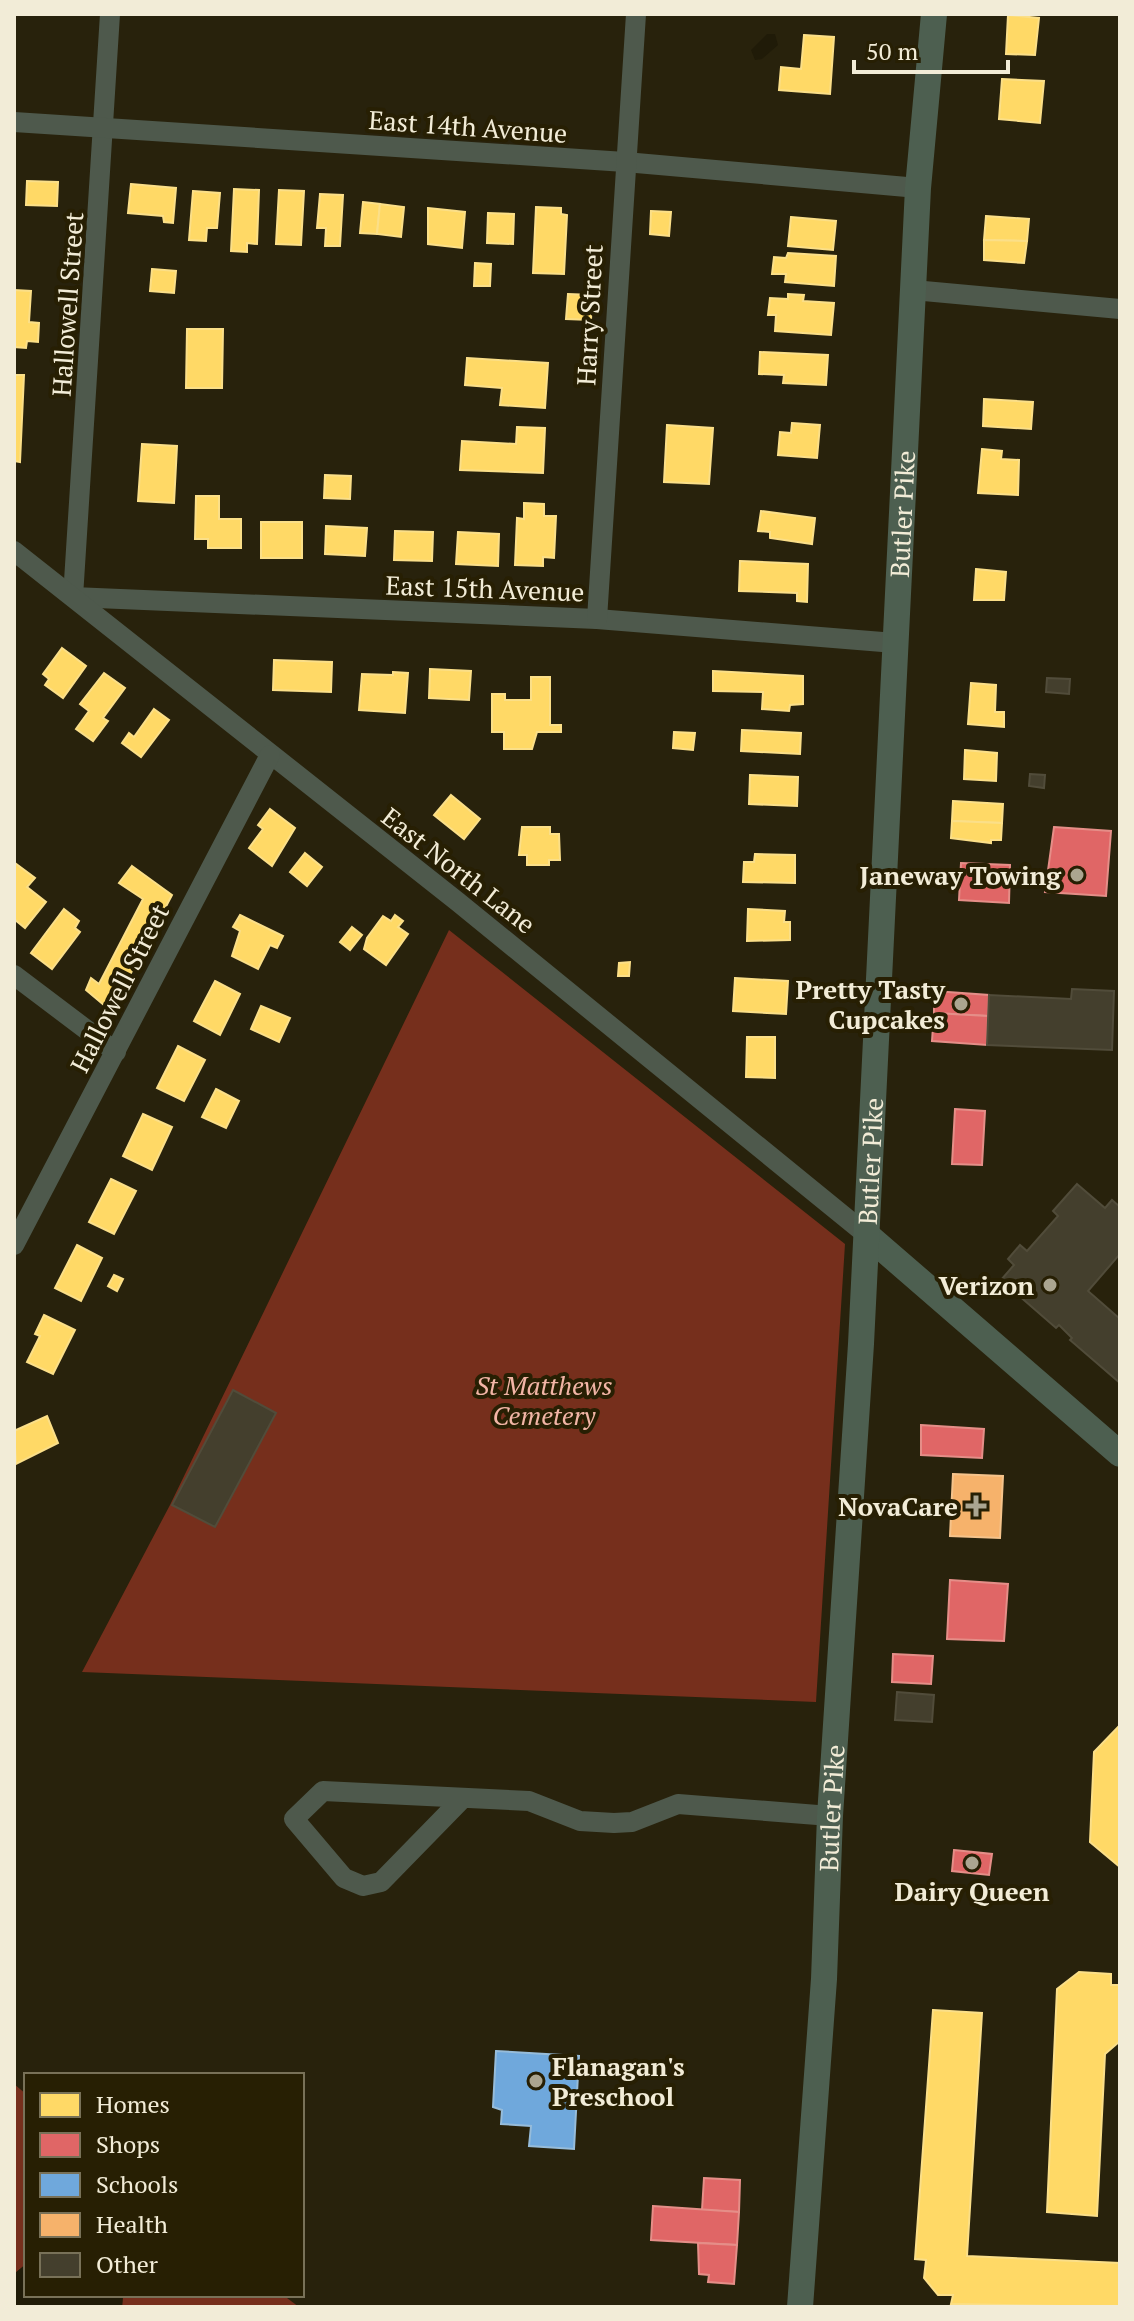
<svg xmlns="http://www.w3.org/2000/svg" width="1134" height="2321" font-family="'PT Serif',serif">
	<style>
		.green { fill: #762f1c }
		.water { fill: #201b08 }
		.homes { fill: #ffd966; stroke: #fbdf88; stroke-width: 2 }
		.shops { fill: #e06666; stroke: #e58e88; stroke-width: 2 }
		.schools { fill: #6fa8dc; stroke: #96bcda; stroke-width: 2 }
		.health { fill: #f6b26b; stroke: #f5c38b; stroke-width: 2 }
		.building { fill: #443f2d; stroke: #514c3a; stroke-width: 2 }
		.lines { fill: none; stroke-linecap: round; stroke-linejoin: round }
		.minor { stroke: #4e594c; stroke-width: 20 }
		.major { stroke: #4d5f50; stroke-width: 26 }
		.poi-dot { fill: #aba590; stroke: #271f03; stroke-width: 3 }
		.labels { text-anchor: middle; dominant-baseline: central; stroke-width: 8; stroke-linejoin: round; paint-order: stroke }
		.street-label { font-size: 26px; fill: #f2ecd7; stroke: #271f03 }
		.poi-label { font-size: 26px; font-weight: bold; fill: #f2ecd7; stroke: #271f03; text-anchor: end }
		.park-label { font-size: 26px; font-style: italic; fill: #f2b5a6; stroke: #271f03 }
	</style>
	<rect width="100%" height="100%" fill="#28220c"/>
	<g class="green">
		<path d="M449 930 845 1244 816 1702 82 1672 170 1505Z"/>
		<path d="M14 2084 26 2094V2264L14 2274Z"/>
		<path d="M123 2295H283L299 2307H122Z"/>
	</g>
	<g class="water">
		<path d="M767 34H775L778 45 762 59 755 60 751 50Z"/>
		<path d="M26 2264V2295H123L122 2307H14V2274Z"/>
	</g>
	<g class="homes">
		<path d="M1008 15 1039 18 1035 55 1006 54Z"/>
		<path d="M804 35 834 37 830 94 779 90 781 67 801 69Z"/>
		<path d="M1002 79 1044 81 1040 123 999 119Z"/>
		<path d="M27 181 58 182 57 206 26 205Z"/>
		<path d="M131 184 176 188 173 223 164 222 163 216 128 213Z"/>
		<path d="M234 189 259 190 257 244 247 243V252L231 251Z"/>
		<path d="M279 190 304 191 301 245 276 244Z"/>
		<path d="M193 191 220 193 217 228H207L206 241 189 240Z"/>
		<path d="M320 194 343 195 340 246H325L326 228H317Z"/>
		<path d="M363 202 380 204 377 234 360 233Z"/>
		<path d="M380 204 404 207 401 237 377 234Z"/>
		<path d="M536 207 561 208V214L567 215 564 274 533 273Z"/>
		<path d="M428 208 465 212 462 248 428 244Z"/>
		<path d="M651 211 671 212 669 236 650 234Z"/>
		<path d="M488 213 514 214 513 244 487 243Z"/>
		<path d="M986 216 1029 219 1027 241 984 240Z"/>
		<path d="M791 217 836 221 833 250 788 246Z"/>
		<path d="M984 240 1027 241 1024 263 984 260Z"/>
		<path d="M788 253 836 256 834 286 785 282 786 274H772L774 257 786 258Z"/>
		<path d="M475 263 491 264 490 286H474Z"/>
		<path d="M152 269 176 271 174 293 150 291Z"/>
		<path d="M14 290 31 291 29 322 39 323 38 342 27 341 26 348 14 347Z"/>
		<path d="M568 294 592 295 591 320 566 319Z"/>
		<path d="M788 294 804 295 803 301 834 303 831 335 775 331 776 315H768L770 298 788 299Z"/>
		<path d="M187 329H223L222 388H186Z"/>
		<path d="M760 352 828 355 826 385 783 383 784 375 759 374Z"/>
		<path d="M467 358 548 363 545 408 500 405 502 388 465 385Z"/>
		<path d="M14 375H24L20 462 14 461Z"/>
		<path d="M984 399 1033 402 1031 429 983 426Z"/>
		<path d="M792 423 820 425 817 458 778 455 780 432 791 433Z"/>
		<path d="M667 425 713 428 709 484 664 482Z"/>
		<path d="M517 427 545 428 543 473 460 470 462 441 516 444Z"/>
		<path d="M142 444 177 446 174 503 138 501Z"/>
		<path d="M982 449 1002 451 1001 459 1019 460 1018 495 978 493Z"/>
		<path d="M325 475 351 476 350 499 324 498Z"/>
		<path d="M196 496H219V519H241V548H208V539H195Z"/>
		<path d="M524 503 544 504V516H556L554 558 543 557V566L515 565 517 518 524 519Z"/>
		<path d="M761 511 815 518 812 544 770 538V532L758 531Z"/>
		<rect x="261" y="522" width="41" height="36"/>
		<path d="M326 526 367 528 365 556 325 554Z"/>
		<path d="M395 531 433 532 432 561 394 560Z"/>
		<path d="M458 532 499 534 498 566 456 564Z"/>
		<path d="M740 561 808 564 807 602 797 601V593L739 591Z"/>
		<path d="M976 569 1006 572 1004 600H974Z"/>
		<path d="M62 648 86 666 63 698 45 685 49 679 43 674Z"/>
		<path d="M274 660 332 662 331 692 273 690Z"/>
		<path d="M430 669 471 671 469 700 429 698Z"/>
		<path d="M713 671 803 676V704L790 705 789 711 762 709 763 692 713 691Z"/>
		<path d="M393 672 408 673 405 713 359 710 362 674 393 675Z"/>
		<path d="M104 673 125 688 103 718 108 721 93 741 76 729 89 711 80 704Z"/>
		<path d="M531 677H550V725H561V732H537L532 749H504V732H492V694H505V700H531Z"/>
		<path d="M971 683 996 685 995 712H1004V727L968 724Z"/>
		<path d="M154 709 169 720 141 757 122 743 129 733 134 737Z"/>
		<path d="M742 730 801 733 800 754 741 751Z"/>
		<path d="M674 732 695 733 693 750 673 748Z"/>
		<path d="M965 750 997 753 996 781 964 779Z"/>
		<path d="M750 775 798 777 797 806 749 804Z"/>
		<path d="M451 795 480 819 464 839 434 815Z"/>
		<path d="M953 801 1003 804 1002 823 952 821Z"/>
		<path d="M270 809 295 828 272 866 249 848 263 829 258 825Z"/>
		<path d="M952 821 1002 823 1001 840H991V843L951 838Z"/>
		<path d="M522 827H550V834H559L560 860H549V865H527V855H519Z"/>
		<path d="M305 853 322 867 307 886 290 872Z"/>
		<path d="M755 854 795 855V883L743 882 744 862H754Z"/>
		<path d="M15 863 35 878 27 887 46 902 25 928 14 919Z"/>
		<path d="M132 866 172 895 111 1011 86 990 91 978 99 984 143 899 119 883Z"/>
		<path d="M64 909 79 921 75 928 80 932 52 969 31 953Z"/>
		<path d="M748 909 785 911 784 922H790V940L747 941Z"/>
		<path d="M240 915 283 936 277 948 270 945 258 969 232 956 240 931 233 927Z"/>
		<path d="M395 915 403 921 398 927 408 934 386 965 364 949 367 938 383 916 391 921Z"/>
		<path d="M352 927 362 935 350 950 340 942Z"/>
		<path d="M630 962 629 976H618L619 963Z"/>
		<path d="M735 978 788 981 786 1014 733 1011Z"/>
		<path d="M215 981 240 994 220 1035 194 1021Z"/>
		<path d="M261 1006 290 1018 279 1042 251 1029Z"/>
		<path d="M747 1037H775V1078L746 1077Z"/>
		<path d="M178 1046 205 1060 184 1101 157 1088Z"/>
		<path d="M216 1089 239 1101 226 1128 202 1117Z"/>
		<path d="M143 1114 172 1127 152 1170 123 1156Z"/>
		<path d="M111 1179 136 1191 114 1234 89 1222Z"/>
		<path d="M77 1245 102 1258 81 1301 55 1288Z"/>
		<path d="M114 1275 123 1279 117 1291 108 1286Z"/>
		<path d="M44 1315 75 1330 53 1374 27 1362 40 1336 35 1334Z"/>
		<path d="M47 1416 58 1443 16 1464 14 1431Z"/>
		<path d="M1120 1725V1867L1090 1842 1094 1752Z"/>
		<path d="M1079 1972 1111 1974V1985H1120V2041L1105 2054 1097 2216 1047 2212 1057 1989Z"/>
		<path d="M933 2010 982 2013 967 2256 1120 2263V2307L951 2304 953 2295H938L924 2278 926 2260 915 2259Z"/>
	</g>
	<g class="shops">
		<path d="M1054 827 1111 831 1106 896 1045 892Z"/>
		<path d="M961 863 1010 865 1009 903 959 900Z"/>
		<path d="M934 991 989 995 988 1016 934 1013Z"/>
		<path d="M934 1013 988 1016 987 1045 932 1041Z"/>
		<path d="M955 1109 985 1111 982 1165 952 1164Z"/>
		<path d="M921 1425 984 1429 982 1458 921 1455Z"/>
		<path d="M950 1580 1008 1584 1004 1641 947 1639Z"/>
		<path d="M893 1654 933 1656 931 1684 892 1682Z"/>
		<path d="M954 1850 992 1854 989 1875 952 1871Z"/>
		<path d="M704 2178 740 2180 739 2212 702 2210Z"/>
		<path d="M653 2206 739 2212 737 2245 651 2240Z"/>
		<path d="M698 2243 737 2245 734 2284 708 2282 709 2275 699 2274Z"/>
	</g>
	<path class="schools" d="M496 2051 579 2056 574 2149 529 2146 531 2126 501 2124 502 2110 493 2107Z"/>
	<path class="health" d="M953 1474 1003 1476 1000 1538 950 1536Z"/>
	<g class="building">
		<path d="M1047 678 1070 679 1069 694 1046 692Z"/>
		<path d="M1030 774 1045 775 1044 788 1029 786Z"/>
		<path d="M1072 989 1114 991 1112 1050 987 1045 989 995 1071 999Z"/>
		<path d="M1077 1184 1105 1208 1112 1200 1120 1207V1254L1088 1291 1120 1319V1383L1070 1340 1072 1338 1059 1325 1056 1328 1001 1280 1014 1265 1008 1259 1020 1245 1027 1251 1058 1216 1053 1211Z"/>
		<path d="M233 1390 276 1413 215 1527 172 1505Z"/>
		<path d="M897 1692 934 1695 932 1722 895 1720Z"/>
	</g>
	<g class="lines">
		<g class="minor">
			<path d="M110 14 73 597 597 619 895 643"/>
			<path d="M14 122 625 162 918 188"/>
			<path d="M913 290 1120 309"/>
			<path d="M14 551 458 902 867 1235"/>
			<path d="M597 619 636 14"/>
			<path d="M14 975 116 1052"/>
			<path d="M14 1245 270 755"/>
			<path d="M463 1798 381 1882 363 1886 344 1878 294 1819 323 1791 529 1801 580 1821 614 1823 632 1822 678 1804 830 1816"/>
		</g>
		<g class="major">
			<path d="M867 1235 1120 1454"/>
			<path id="s1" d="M800 2307 824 1979 830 1816 861 1344 918 188 934 14"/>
		</g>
	</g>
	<g class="poi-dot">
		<circle cx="1077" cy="875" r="8"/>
		<circle cx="961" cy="1004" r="8"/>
		<circle cx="1050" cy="1285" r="8"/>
		<path d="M972 1494h8v8h8v8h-8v8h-8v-8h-8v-8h8z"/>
		<circle cx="972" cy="1863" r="8"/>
		<circle cx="536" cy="2081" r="8"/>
	</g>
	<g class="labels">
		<g class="street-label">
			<text transform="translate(468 126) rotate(4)">East 14th Avenue</text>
			<text transform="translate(67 304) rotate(-86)">Hallowell Street</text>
			<text transform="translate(589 315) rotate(-87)">Harry Street</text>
			<text stroke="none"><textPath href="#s1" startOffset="1796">Butler Pike</textPath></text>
			<text transform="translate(485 588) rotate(2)">East 15th Avenue</text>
			<text transform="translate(459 870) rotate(38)">East North Lane</text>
			<text transform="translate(119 988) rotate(-63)">Hallowell Street</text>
			<text stroke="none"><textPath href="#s1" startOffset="1148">Butler Pike</textPath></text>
			<text stroke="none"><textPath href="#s1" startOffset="500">Butler Pike</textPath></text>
		</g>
		<g class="poi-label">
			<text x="1061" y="875">Janeway Towing</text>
			<text x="945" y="989">Pretty Tasty<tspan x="945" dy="30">Cupcakes</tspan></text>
			<text x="1034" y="1285">Verizon</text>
			<text x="958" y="1506">NovaCare</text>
			<text x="972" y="1891" text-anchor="middle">Dairy Queen</text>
			<text x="552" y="2066" text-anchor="start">Flanagan's<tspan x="552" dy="30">Preschool</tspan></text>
		</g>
		<g class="park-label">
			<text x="544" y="1385">St Matthews<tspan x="544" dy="30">Cemetery</tspan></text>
		</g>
	</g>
	<rect width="1134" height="2321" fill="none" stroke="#f2ecd7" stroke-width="32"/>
	<rect x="24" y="2073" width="280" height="224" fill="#271f03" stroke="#787158" stroke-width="2"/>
	<rect x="40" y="2093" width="40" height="24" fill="#ffd966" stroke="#787158" stroke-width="2"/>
	<text x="96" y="2113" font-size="24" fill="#f2ecd7">Homes</text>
	<rect x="40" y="2133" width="40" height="24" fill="#e06666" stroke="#787158" stroke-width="2"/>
	<text x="96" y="2153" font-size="24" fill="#f2ecd7">Shops</text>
	<rect x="40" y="2173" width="40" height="24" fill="#6fa8dc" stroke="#787158" stroke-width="2"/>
	<text x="96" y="2193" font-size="24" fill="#f2ecd7">Schools</text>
	<rect x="40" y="2213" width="40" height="24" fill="#f6b26b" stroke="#787158" stroke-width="2"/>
	<text x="96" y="2233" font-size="24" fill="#f2ecd7">Health</text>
	<rect x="40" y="2253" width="40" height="24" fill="#443f2d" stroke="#787158" stroke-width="2"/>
	<text x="96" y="2273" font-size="24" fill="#f2ecd7">Other</text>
	<path d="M854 60v12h154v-12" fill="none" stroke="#f2ecd7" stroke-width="4"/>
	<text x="866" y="60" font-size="24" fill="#f2ecd7" stroke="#271f03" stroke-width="6" paint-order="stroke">50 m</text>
</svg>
